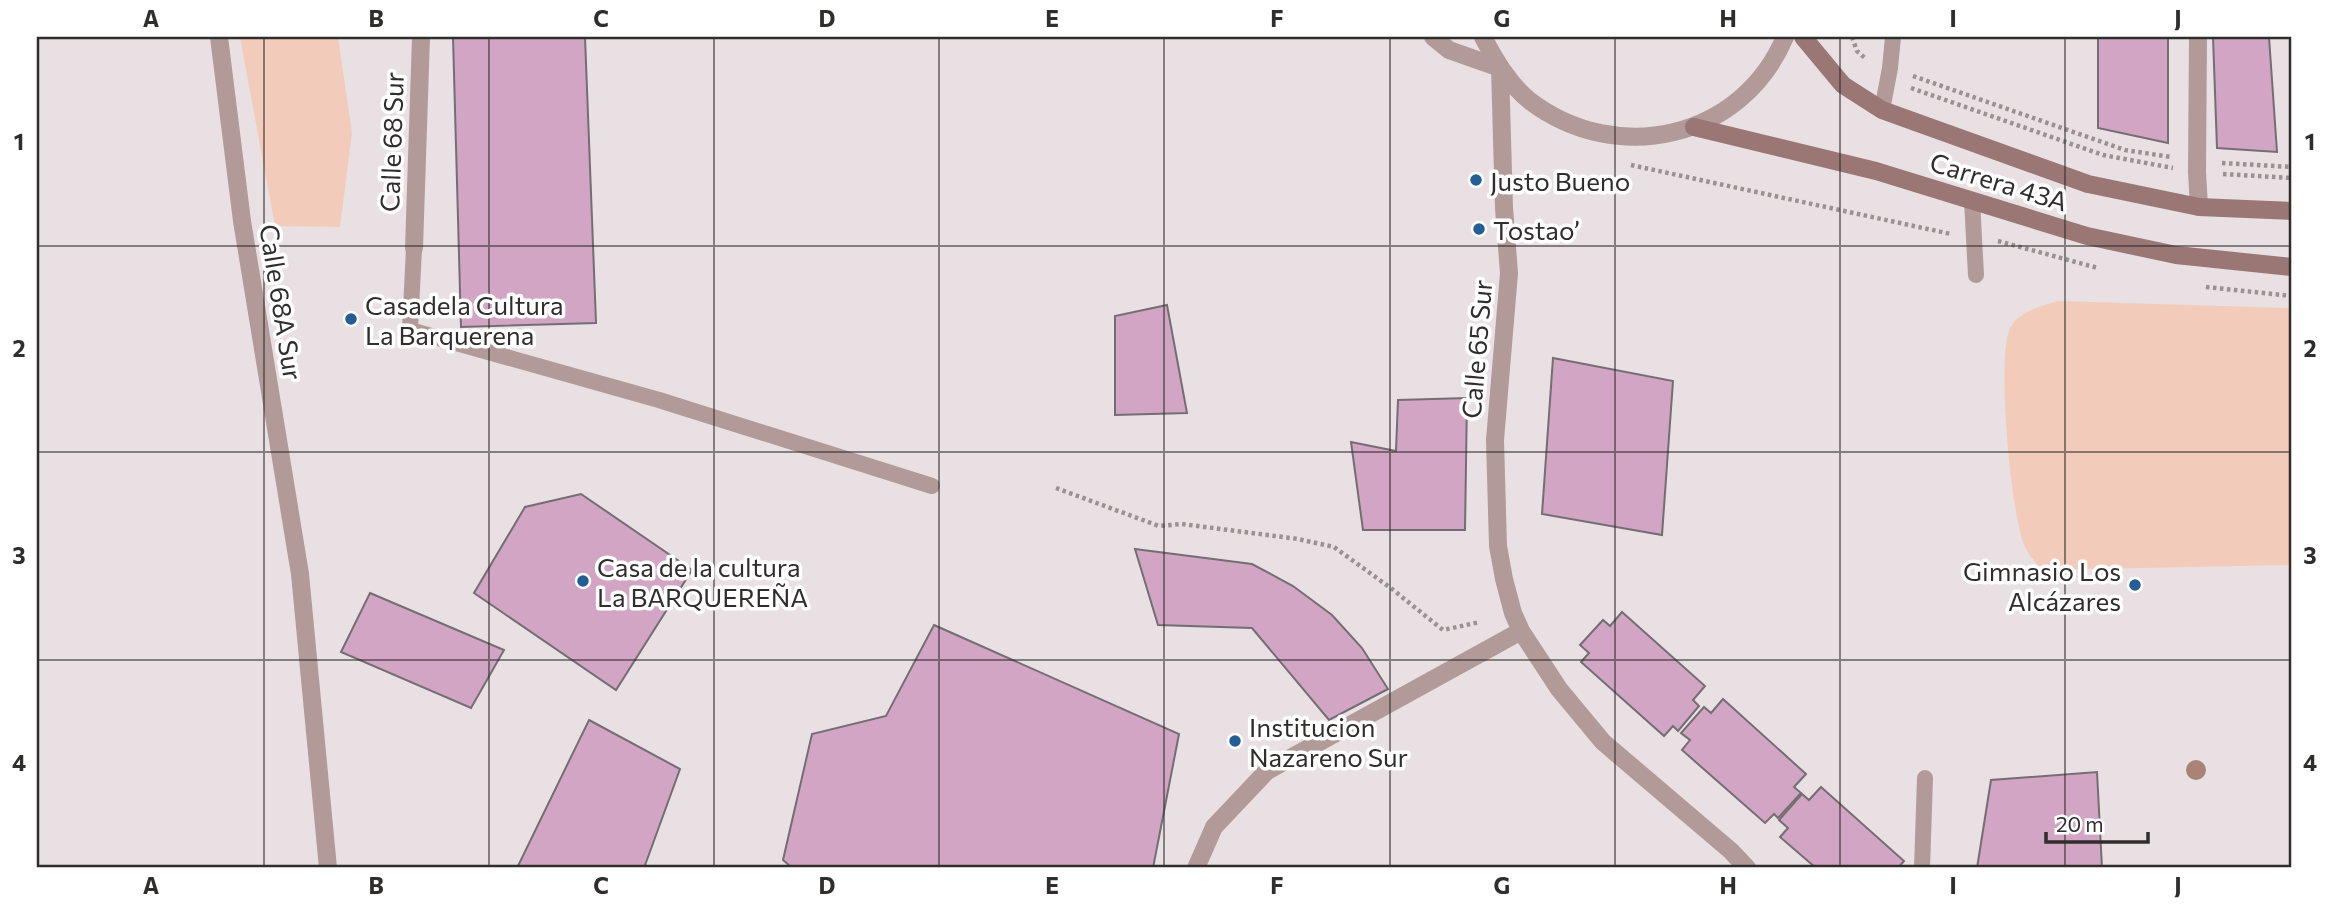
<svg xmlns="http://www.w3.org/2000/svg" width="2329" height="905" font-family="Commissioner,sans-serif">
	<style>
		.green { fill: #f2cbbb }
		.building { fill: #d2a5c4; stroke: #746e72; stroke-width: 2 }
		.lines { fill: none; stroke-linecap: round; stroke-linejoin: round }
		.path { stroke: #989293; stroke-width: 4.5; stroke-dasharray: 3.5 3.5; stroke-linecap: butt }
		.service { stroke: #b29a98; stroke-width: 16 }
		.minor { stroke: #b29a98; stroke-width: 18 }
		.tertiary { stroke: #b29a98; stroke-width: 18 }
		.secondary { stroke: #9a7675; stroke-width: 18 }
		.tree { fill: #a98375 }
		.grid { fill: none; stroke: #302d2d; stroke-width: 2; stroke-opacity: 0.55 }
		.poi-dot { fill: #255d95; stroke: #fff; stroke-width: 2.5 }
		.labels { text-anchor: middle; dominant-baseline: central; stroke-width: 7; stroke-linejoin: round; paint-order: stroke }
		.street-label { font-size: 26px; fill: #302d2d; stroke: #fff }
		.poi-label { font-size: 26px; fill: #302d2d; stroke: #fff; text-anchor: start }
		.neatline { fill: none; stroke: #302d2d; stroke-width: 2.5 }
		.grid-label { font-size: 23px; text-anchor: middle; font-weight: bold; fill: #302d2d }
	</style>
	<rect width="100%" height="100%" fill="#e8e0e2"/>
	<g class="green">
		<path d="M240 37H338L352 133 340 227 275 226Z"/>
		<path d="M2058 301 2292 308V565L2043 570C2035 562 2029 556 2024 545 2011 512 1997 364 2009 331 2015 312 2042 306 2058 301Z"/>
	</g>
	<g class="building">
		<path d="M453 37H585L596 323 461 327Z"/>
		<path d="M2098 37H2168V143L2098 128Z"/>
		<path d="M2213 37H2269L2277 152 2217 148Z"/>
		<path d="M1167 305 1187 413 1115 415V316Z"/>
		<path d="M1553 358 1673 381 1662 535 1542 514Z"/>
		<path d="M1467 398 1465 530H1363L1351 442 1396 451 1398 400Z"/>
		<path d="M581 494 692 570 616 690 474 593 525 507Z"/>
		<path d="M1135 549 1252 564 1293 586 1332 615 1362 648 1388 689 1329 720 1252 628 1158 625Z"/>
		<path d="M370 593 504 650 471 708 341 652Z"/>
		<path d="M1622 612 1705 686 1693 700 1699 706 1678 731 1673 726 1664 736 1581 662 1589 653 1580 645 1603 620 1610 626Z"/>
		<path d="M934 625 1179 734 1153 868H792L783 860 812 734 886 716Z"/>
		<path d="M1723 699 1806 774 1794 787 1801 793 1778 818 1774 814 1765 823 1682 750 1690 740 1681 733 1704 707 1711 713Z"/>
		<path d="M589 720 680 769 644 868H517Z"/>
		<path d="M2097 772 2102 868H1977L1991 780Z"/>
		<path d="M1821 787 1904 861 1898 868H1816L1780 837 1788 828 1779 820 1802 794 1809 800Z"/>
	</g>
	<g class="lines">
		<g class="path">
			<path d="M1852 37 1857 51 1866 59"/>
			<path d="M1913 76 2125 150 2171 157"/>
			<path d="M1911 88 2103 155 2173 168"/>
			<path d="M2222 163 2292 167"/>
			<path d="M1631 165 1951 234"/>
			<path d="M2223 174 2292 178"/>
			<path d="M1998 241 2098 268"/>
			<path d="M2206 287 2292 296"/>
			<path d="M1056 488 1159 526 1182 524 1298 539 1334 547 1392 589 1443 630 1480 622"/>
		</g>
		<g class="service">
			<path d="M1882 110 1890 68 1893 37"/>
			<path d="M1972 200 1976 275"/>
			<path d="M414 248 410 330 659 400 932 486"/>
			<path d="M1922 868 1925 778"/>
		</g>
		<g class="minor">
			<path d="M219 37 242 221 300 574 328 868"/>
			<path d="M2198 37 2197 172 2199 207"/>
			<path d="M414 248 421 37"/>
			<path d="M1196 868 1214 827 1267 771 1521 631"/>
		</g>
		<g class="tertiary">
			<path d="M1433 37 1449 50 1500 68"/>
			<path d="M1483 37C1495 60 1509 84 1530 101 1617 167 1742 139 1785 37"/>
			<path d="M1500 68 1504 208 1509 273 1495 440 1498 546 1504 579 1513 613 1521 631 1559 689 1603 742 1731 851 1747 868"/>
		</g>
		<g class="secondary">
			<path d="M1803 37 1843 85 1882 110 2088 184 2199 207 2292 211"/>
			<path d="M1694 127 1876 171 2087 236 2176 255 2292 267"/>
		</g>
	</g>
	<circle class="tree" cx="2196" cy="770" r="10"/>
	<path class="grid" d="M264 37V868M489 37V868M714 37V868M939 37V868M1164 37V868M1390 37V868M1615 37V868M1840 37V868M2065 37V868M37 246H2292M37 452H2292M37 660H2292"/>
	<g class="poi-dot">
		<circle cx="1476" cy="180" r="7"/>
		<circle cx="1479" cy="229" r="7"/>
		<circle cx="351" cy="319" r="7"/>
		<circle cx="583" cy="581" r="7"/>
		<circle cx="2135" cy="585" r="7"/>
		<circle cx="1235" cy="741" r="7"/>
	</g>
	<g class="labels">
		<g class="street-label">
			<text transform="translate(391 142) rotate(-88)">Calle 68 Sur</text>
			<text transform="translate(1999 181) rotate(17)">Carrera 43A</text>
			<text transform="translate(282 302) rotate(81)">Calle 68A Sur</text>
			<text transform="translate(1476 349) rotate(-85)">Calle 65 Sur</text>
		</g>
		<g class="poi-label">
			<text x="1490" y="180">Justo Bueno</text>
			<text x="1493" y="229">Tostao’</text>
			<text x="365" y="304">Casadela Cultura<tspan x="365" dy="30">La Barquerena</tspan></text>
			<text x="597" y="566">Casa de la cultura<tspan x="597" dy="30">La BARQUEREÑA</tspan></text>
			<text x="2121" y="570" text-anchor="end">Gimnasio Los<tspan x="2121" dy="30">Alcázares</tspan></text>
			<text x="1249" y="726">Institucion<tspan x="1249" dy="30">Nazareno Sur</tspan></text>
		</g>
	</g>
	<rect width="2329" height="905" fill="none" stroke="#ffffff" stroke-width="77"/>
	<path d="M2046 832v10h102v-10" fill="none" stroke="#302d2d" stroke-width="3.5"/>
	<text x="2056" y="832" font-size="21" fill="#302d2d" stroke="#ffffff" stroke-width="5" paint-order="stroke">20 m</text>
	<rect x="38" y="38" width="2252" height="828" class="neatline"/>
	<g class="grid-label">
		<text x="151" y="27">A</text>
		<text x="376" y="27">B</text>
		<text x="601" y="27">C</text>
		<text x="827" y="27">D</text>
		<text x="1052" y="27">E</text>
		<text x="1277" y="27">F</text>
		<text x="1502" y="27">G</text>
		<text x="1728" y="27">H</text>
		<text x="1953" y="27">I</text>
		<text x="2178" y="27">J</text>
		<text x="19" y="150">1</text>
		<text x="2310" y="150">1</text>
		<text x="19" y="357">2</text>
		<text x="2310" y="357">2</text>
		<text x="19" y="564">3</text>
		<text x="2310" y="564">3</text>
		<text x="19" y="771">4</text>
		<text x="2310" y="771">4</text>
		<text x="151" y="894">A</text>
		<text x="376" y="894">B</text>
		<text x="601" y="894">C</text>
		<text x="827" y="894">D</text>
		<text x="1052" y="894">E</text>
		<text x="1277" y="894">F</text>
		<text x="1502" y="894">G</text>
		<text x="1728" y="894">H</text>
		<text x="1953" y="894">I</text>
		<text x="2178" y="894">J</text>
	</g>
</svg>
